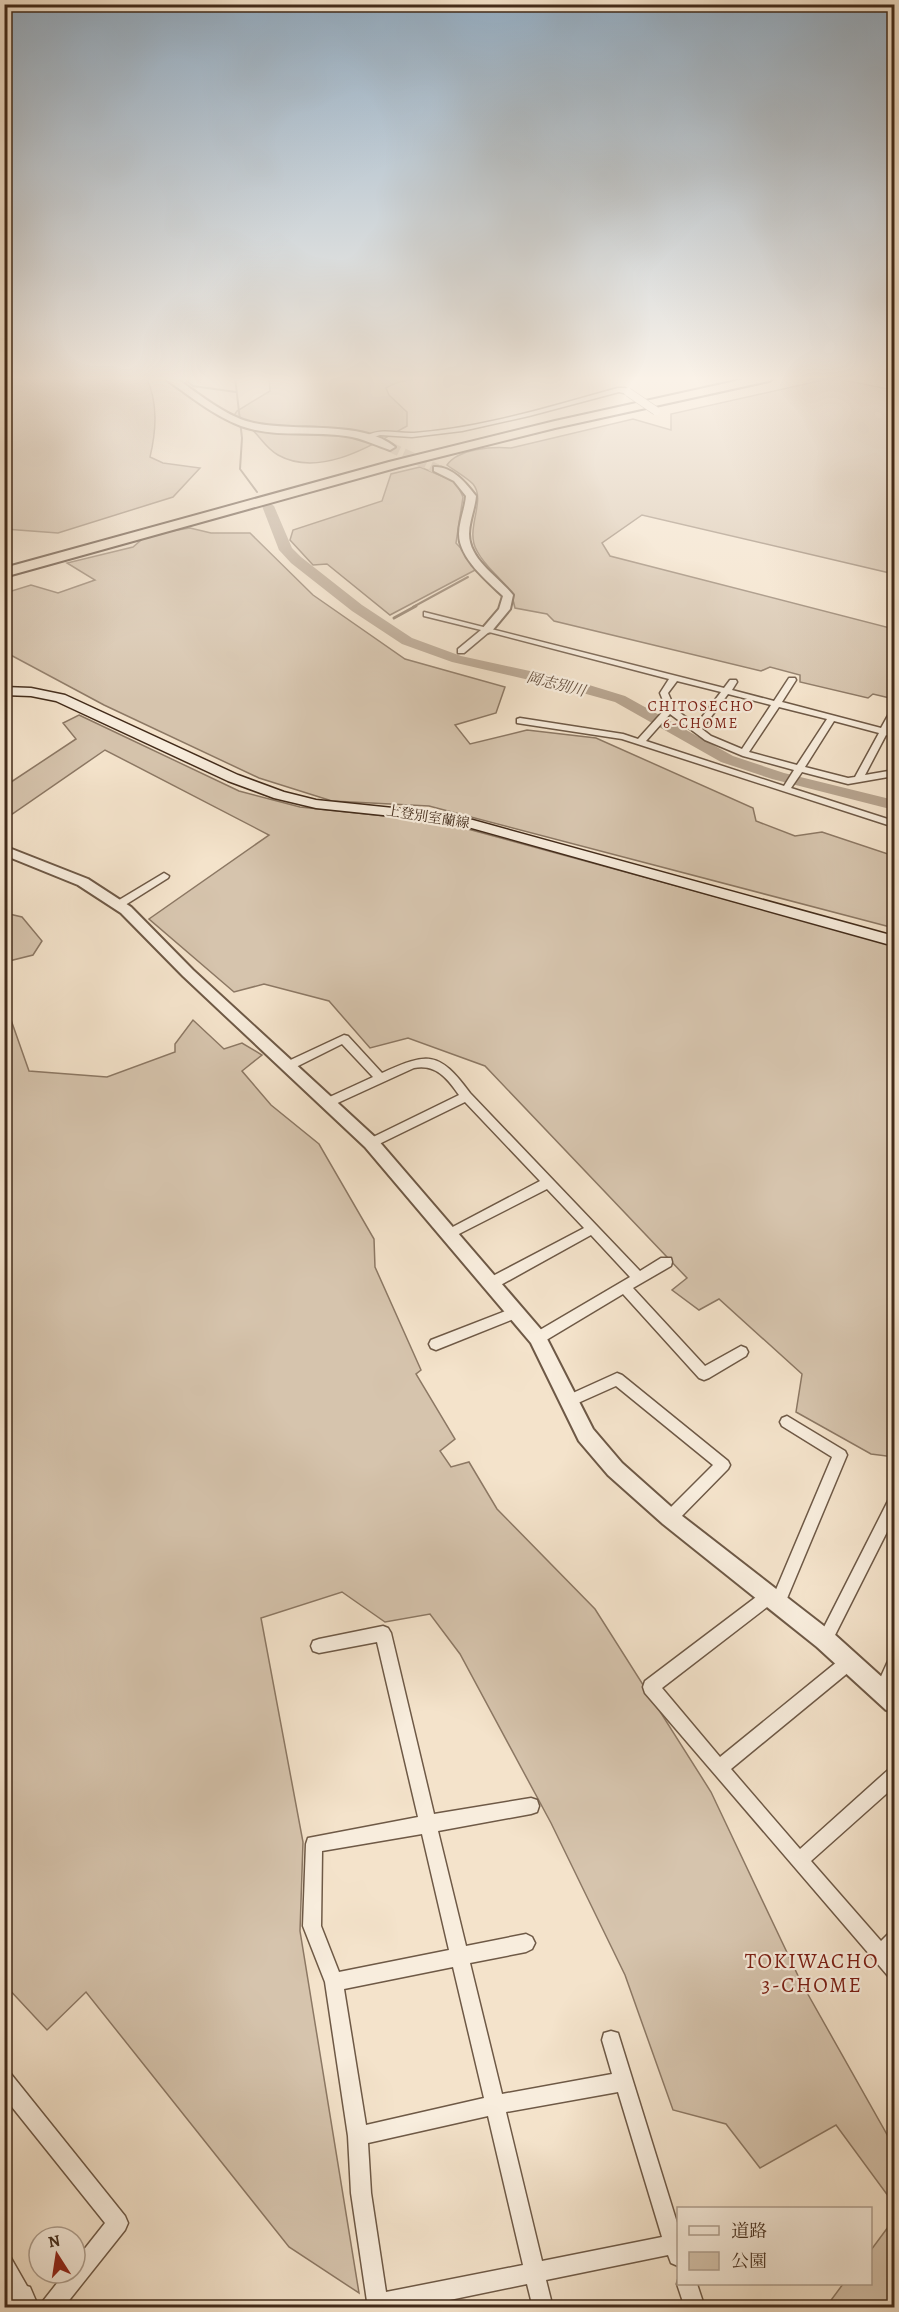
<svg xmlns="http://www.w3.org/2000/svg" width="899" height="2312" font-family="Alegreya,'Noto Serif JP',serif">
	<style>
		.green { fill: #d6c4ad; stroke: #8c7864; stroke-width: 1.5 }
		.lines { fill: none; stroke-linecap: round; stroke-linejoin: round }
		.stream-far1 { stroke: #887460; stroke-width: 2 }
		.stream { stroke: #887460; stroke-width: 3 }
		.river { fill: #b7a48f; fill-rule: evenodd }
		.tertiary-tunnel { stroke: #d0bea8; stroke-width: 10; stroke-dasharray: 10 5; stroke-linecap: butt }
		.minor-casing { stroke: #6e5946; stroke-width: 3 }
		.tertiary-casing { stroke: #6e5946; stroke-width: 4 }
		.secondary-casing { stroke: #422b1a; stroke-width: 3 }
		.motorway-casing { stroke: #422b1a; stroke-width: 4 }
		.minor { fill: #f8eddd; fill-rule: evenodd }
		.tertiary { fill: #f8eddd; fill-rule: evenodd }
		.secondary { fill: #f8eddd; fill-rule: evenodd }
		.motorway { fill: #f4e3cb; fill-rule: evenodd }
		.minor-bridge-casing { stroke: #6e5946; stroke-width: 9; stroke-linecap: butt }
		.minor-bridge { stroke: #f8eddd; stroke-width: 8 }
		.labels { text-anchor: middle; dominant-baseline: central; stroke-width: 4.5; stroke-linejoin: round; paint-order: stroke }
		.far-street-label { font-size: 14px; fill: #422b1a; stroke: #f8eddd }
		.far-water-label { font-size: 15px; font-style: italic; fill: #654f3d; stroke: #f8eddd }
		.far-neighbourhood-label { font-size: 15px; letter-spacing: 1.5px; fill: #7a1f14; stroke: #f8eddd }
		.near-neighbourhood-label { font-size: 21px; letter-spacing: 1.5px; fill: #7a1f14; stroke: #f8eddd }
	</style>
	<rect width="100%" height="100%" fill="#f4e3cb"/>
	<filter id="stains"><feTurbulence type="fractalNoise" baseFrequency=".00333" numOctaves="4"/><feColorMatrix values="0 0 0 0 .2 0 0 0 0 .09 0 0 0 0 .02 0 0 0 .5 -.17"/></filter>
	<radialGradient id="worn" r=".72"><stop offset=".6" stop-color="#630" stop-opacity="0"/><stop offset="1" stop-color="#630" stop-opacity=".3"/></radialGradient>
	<g class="green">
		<path d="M4 377H146C158 401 156 432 150 457L163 463 200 468 173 497 58 533 5 529Z"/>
		<path d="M269 377H461L458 379C435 379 406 375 386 388L389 395 407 412V426C371 446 319 478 278 455 260 445 258 427 233 417L237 411 270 391Z"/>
		<path d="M832 378 894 390V574L642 515 602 543 610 556 894 629V699L873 694 868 698 800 682V675L770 667 761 671 554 621 547 614 515 608C510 580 489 574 477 551 464 529 487 501 473 484 466 477 455 471 447 465 458 449 492 446 511 448L633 419 671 430V414Z"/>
		<path d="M420 467 456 482 463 497 456 543 479 568 390 615 327 564 313 565 290 540 293 530 382 501 391 474Z"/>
		<path d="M190 528 211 533H250L313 595 405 659 505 687 496 713 455 725 470 744 527 730 596 738 753 808 756 821 795 836 822 832 894 856V928L429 806 332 801 259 778 104 705 5 652V593L31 585 58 593 95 580 67 563 133 547 147 535Z"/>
		<path d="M79 715 239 791 300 807 442 822 894 945V1457L871 1454 796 1412 802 1374 719 1299 699 1310 672 1290 687 1278 485 1066 408 1038 370 1048 329 1001 264 984 234 992 149 919 269 835 105 750 5 819V786L76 739 63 723Z"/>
		<path d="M5 913 22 917 42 941 33 955 5 962Z"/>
		<path d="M4 1000 29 1071 107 1077 175 1052V1044L193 1020 224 1049 242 1043 262 1055 242 1071 271 1105 319 1144 374 1239 375 1267 421 1370 416 1374 455 1439 440 1451 451 1467 469 1462 497 1509 595 1609 711 1792 801 1982 894 2147V2204L836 2125 760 2168 726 2124 673 2110 625 1975 551 1823 460 1654 430 1614 385 1622 342 1592 261 1618 303 1842 300 1931 359 2293 289 2247 86 1992 47 2030 5 1985Z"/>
		<path d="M894 2219V2307H826L843 2284H870L871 2250Z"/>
	</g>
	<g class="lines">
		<g class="stream-far1">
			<path d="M176 377 183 378 193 386 236 392"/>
			<path d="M235 377 242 438 240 469 257 492"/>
			<path d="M413 607 468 577"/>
		</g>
		<path class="stream" d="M394 618 416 606"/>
		<path class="river" d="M268 502 274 506 292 548 301 557 362 605 412 638 461 656 576 681 625 696 733 756 784 773 894 800V810L772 779 721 762 615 702 572 690 452 662 402 644 352 611 291 563 279 550 262 506Z"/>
		<path class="tertiary-tunnel" d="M390 447 437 469"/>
		<defs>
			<g id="minor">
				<path d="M618 388H625L631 392 628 394 619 392 529 416 462 431 412 437 380 435 368 439 365 437C380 427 397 434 414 433 484 428 551 406 618 388Z"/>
				<path d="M424 612 724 688 730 680H736L737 682 732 690 774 701 789 678H795L796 680 782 702 881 728 891 710 894 709V719L889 730 894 731V737L886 735 865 775 894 770V776L848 784 802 772 791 788 894 821V827L622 739 517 723V719L520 718 623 734 638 739 666 708 660 693 669 679 489 632 464 653H458V649L481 630 424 616ZM677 681 721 692 696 725 675 709 668 693ZM728 694 771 705 742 749 711 736 702 729ZM779 707 827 719 797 765 749 752ZM670 714 705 740 743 756 794 770 784 786 646 741ZM834 721 879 733 855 777 848 778 805 767Z"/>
				<path d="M164 873 169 876 168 878 122 907H114V903Z"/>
				<path d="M344 1035 348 1036 382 1073C428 1052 439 1051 470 1093L640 1271 661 1258H671L672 1262 671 1266 633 1288 705 1366 741 1346 746 1348 748 1352 746 1356 709 1378 704 1380 699 1378 623 1294 543 1342 538 1343 533 1342 531 1338 533 1334 630 1277 591 1235 497 1287 492 1288 487 1287 486 1283 487 1279 584 1228 547 1189 453 1237H445L443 1234 445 1231 540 1181 465 1102 375 1146H367L365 1143 367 1140 459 1095C447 1078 436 1064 414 1068L331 1106H323L321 1103 323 1100 373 1077 342 1044 292 1069H284L282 1066 284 1063Z"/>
				<path d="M516 1307 521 1308 523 1312 521 1316 436 1350 431 1348 429 1344 431 1340Z"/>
				<path d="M617 1373 622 1375 728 1461 730 1465 728 1469 675 1523 670 1525 665 1523 663 1518 665 1513 713 1465 616 1386 569 1407 564 1405 562 1401 564 1397Z"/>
				<path d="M787 1416 845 1451 847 1455 783 1608 778 1610 773 1608 771 1604 662 1688 720 1757 843 1657 849 1654 855 1657 857 1662 855 1667 731 1769 800 1849 888 1770 894 1768V1787L811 1861 881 1941 888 1934 894 1931V1952L892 1954 894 1957V1979L888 1976 645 1693 643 1687 645 1681 764 1591 769 1589 775 1592 832 1457 782 1426 780 1422 782 1418Z"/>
				<path d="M894 1497V1518L830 1645 825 1647 820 1645 817 1640 820 1635 889 1499Z"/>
				<path d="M383 1626 388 1628 391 1633 434 1814 531 1798 537 1800 539 1806 537 1812 531 1814 438 1831 466 1946 526 1934 532 1937 535 1943 532 1949 526 1952 470 1963 502 2094 612 2074 602 2040 604 2033 611 2031 618 2033 678 2226V2266L671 2263 668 2255 546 2280 553 2308H533L527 2284 411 2308H368L351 2193 348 2136 325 1982 303 1926 306 1844 308 1838 418 1817 377 1642 319 1653 313 1651 311 1646 313 1641 319 1639ZM422 1834 449 1950 339 1972 321 1926 322 1851ZM453 1967 484 2098 366 2125 344 1989ZM618 2092 662 2237 542 2261 506 2112ZM488 2116 523 2265 386 2292 371 2193 368 2143Z"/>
				<path d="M894 1658V1682L888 1698 882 1700 876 1698 874 1692 888 1661Z"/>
				<path d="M4 2072 11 2074 125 2216 128 2223 125 2230 63 2308H40L43 2301 65 2273H75V2261L105 2223 4 2097Z"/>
				<path d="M4 2255 11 2258 27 2286 30 2287 39 2308H4L6 2301 10 2295 4 2285Z"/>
				<path d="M678 2280V2284H697L705 2308H685L677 2284Z"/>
			</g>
			<g id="tertiary">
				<path d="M166 377H174C195 391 225 416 250 422 291 433 362 419 395 447L390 450C375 445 362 438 346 436 312 431 274 438 241 426 214 416 190 396 167 380Z"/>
				<path d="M434 467C452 466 466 483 476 496 475 509 469 521 469 534 469 560 499 577 513 595L510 609 491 632 487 633 481 630 499 609 503 596C487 581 459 558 459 534 459 521 465 509 466 496L454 481 434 471Z"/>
				<path d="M4 846 88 879 131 907 193 970 377 1139 544 1333 593 1429 622 1463 677 1512 833 1633 894 1688V1713L886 1710 817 1647 663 1524 608 1475 579 1441 531 1343 365 1147 183 976 121 913 78 885 4 855Z"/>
			</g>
			<path id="secondary" d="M4 687 31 688 65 695 238 775 284 792 316 800 451 814 894 936V946L450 822 316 808 274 798 228 781 56 701 31 696 4 695Z"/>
			<path id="motorway" d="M754 377H775L769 381 555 428 399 467 4 577V568L389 462 555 421Z"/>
		</defs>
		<use href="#minor" class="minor-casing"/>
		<use href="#tertiary" class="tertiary-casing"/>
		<use href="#secondary" class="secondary-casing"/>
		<use href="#motorway" class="motorway-casing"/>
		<use href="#minor" class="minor"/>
		<use href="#tertiary" class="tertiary"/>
		<use href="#secondary" class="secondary"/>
		<use href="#motorway" class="motorway"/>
		<defs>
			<path id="minor-bridge" d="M628 392 656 411"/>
		</defs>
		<use href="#minor-bridge" class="minor-bridge-casing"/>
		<use href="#minor-bridge" class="minor-bridge"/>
	</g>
	<linearGradient id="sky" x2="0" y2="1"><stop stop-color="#94aec4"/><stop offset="0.54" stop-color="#faf2e8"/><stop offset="1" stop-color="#faf2e8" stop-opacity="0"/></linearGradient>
	<rect width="899" height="701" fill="url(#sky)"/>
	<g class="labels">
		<g class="far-street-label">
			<text transform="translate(428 817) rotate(9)">上登別室蘭線</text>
		</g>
		<g class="far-water-label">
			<text transform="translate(556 684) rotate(14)">岡志別川</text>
		</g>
		<g class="far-neighbourhood-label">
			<text x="701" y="706">CHITOSECHO<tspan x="701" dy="17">6-CHOME</tspan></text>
		</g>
		<g class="near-neighbourhood-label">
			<text x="812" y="1961">TOKIWACHO<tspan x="812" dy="24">3-CHOME</tspan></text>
		</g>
	</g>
	<rect width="899" height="2312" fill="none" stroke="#f4e3cb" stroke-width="24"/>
	<rect x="6" y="6" width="887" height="2300" fill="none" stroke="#422b1a" stroke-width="3"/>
	<rect x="12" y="12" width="875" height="2288" fill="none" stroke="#422b1a" stroke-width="1.5"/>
	<rect x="677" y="2207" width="195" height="78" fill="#f8eddd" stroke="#af9f8f" stroke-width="1.5"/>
	<rect x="689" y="2226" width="30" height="9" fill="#f8eddd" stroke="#af9f8f" stroke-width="1.5"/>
	<text x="731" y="2237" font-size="18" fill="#422b1a">道路</text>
	<rect x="689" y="2252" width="30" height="18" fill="#d6c4ad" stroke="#af9f8f" stroke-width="1.5"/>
	<text x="731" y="2267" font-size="18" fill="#422b1a">公園</text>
	<g transform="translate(57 2255) rotate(348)"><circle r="28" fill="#f8eddd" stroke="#af9f8f" stroke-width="1.5"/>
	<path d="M0-4.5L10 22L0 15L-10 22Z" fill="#8f2418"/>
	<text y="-9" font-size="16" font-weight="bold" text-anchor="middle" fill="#422b1a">N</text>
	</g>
	<rect width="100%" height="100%" filter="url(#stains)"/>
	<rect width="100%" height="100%" fill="url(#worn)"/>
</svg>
